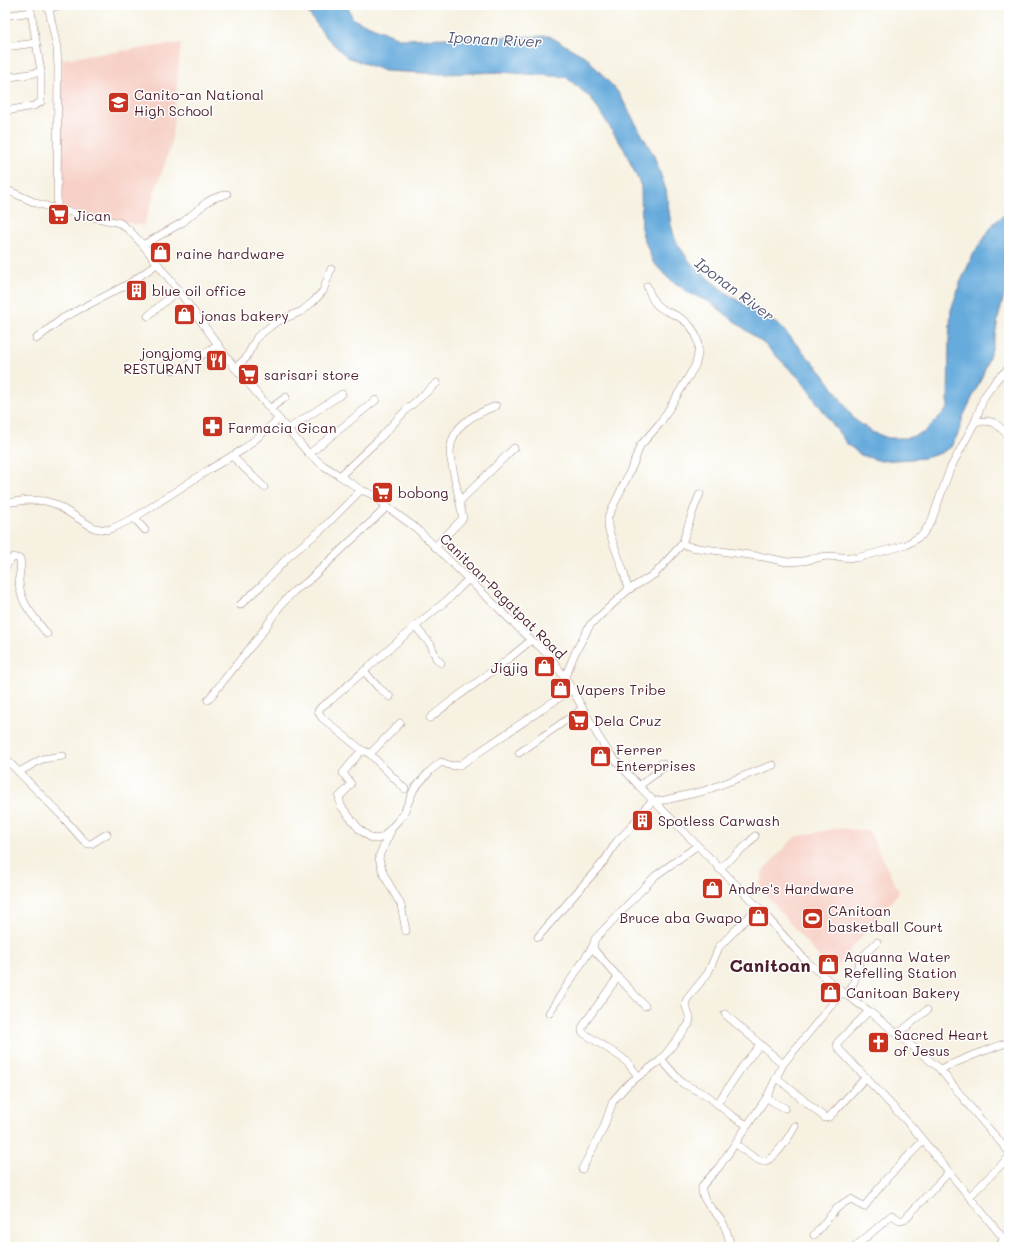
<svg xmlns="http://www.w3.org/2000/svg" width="1014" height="1252" font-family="Mali,sans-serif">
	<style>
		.built { fill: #f7d1c7 }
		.water { fill: #66abdc; stroke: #586584 }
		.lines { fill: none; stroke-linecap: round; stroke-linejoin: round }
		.minor-casing { stroke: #a08886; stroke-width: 8 }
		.minor { stroke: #fff; stroke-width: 7 }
		.labels { text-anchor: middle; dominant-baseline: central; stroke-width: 3; stroke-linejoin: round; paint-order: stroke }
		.poi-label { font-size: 14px; fill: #4a1f2b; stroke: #fff; text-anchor: start }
		.street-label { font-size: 14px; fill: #4a1f2b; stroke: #fff }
		.water-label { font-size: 15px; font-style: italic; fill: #555772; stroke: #fff }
		.district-label { font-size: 18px; font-weight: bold; fill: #4a1f2b; stroke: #fff }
	</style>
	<rect width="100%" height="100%" fill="#fff"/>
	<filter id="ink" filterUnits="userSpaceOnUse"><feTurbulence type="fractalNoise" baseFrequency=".025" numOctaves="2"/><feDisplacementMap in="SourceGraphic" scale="8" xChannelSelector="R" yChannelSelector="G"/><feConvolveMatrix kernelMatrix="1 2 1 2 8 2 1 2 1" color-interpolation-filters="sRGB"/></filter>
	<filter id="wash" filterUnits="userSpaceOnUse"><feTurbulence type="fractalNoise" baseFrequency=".012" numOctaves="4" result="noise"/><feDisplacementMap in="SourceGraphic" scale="16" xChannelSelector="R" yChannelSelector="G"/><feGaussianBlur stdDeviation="0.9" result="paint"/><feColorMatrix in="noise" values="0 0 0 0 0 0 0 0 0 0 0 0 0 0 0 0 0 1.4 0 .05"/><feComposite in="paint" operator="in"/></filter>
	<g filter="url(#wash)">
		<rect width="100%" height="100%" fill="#f6f1e1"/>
		<g class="built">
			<path d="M181 43 171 146 143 226 58 207 62 59Z"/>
			<path d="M838 828 869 831 899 892 832 972 759 887 763 871 795 837Z"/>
		</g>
		<path class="water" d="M303 5H347L353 19 401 39 549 36 586 57 618 92 654 156 666 190 671 225 676 242 690 262 710 280 729 295 780 326 824 375 854 419 872 432 888 438H907L923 433 946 410 948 406 949 339 951 310 960 283 974 253 994 223 1009 211V276L999 315 993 346 982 377 963 417 958 434 951 447 941 453 925 458 881 461 861 455 847 444 801 380 764 344 710 302 689 293 669 279 653 262 642 233 641 186 624 149 591 98 566 77 501 72 444 74 385 71 347 57 325 36Z"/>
	</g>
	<g filter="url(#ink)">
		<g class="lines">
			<defs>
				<g id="minor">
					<path d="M48 5 57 48 58 68 57 209"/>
					<path d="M48 9 61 5"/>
					<path d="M5 16 31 12"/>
					<path d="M5 47 36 43"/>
					<path d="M5 78 41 72"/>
					<path d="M5 111 34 106 41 102V72L30 5"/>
					<path d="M5 189 36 203 57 209 120 223 129 230 143 245 178 290 235 368 309 454 324 466 340 476 361 490 374 495 387 507 416 528 531 640 539 646 552 659 572 689 598 736 610 754 639 786 758 907 806 961 842 992 869 1011 939 1068 976 1114 1009 1152"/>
					<path d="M143 245 183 222 207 202 214 198 227 194"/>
					<path d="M148 316 178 290"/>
					<path d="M36 339 63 318 130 283 157 264"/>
					<path d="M167 363 170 368 172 370 185 367 218 344"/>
					<path d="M235 368 246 358 257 337 267 329 276 322 302 311 314 301 323 291 331 269"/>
					<path d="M271 408 286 397"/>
					<path d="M975 422C994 419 997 423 1009 437"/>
					<path d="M288 429 342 394"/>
					<path d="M309 454 376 400"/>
					<path d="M232 456 264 487"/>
					<path d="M340 476 378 440 407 409 437 383"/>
					<path d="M460 501 514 448"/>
					<path d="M5 503 28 500 45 501 55 504 94 528 107 530 113 528 134 518 210 469 244 449 279 419"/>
					<path d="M134 518 145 530"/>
					<path d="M682 544C688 527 692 511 700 494"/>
					<path d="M435 547 463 518 450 455C450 426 472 415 496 406"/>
					<path d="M5 567 13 557 20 559C22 566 19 573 19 581 20 604 34 616 47 634"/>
					<path d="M628 590 624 573 609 531 608 525V517L633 465 640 446 661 422 695 366C702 346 698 328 679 317 672 313 663 311 657 305 651 300 650 292 647 286"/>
					<path d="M240 605 263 584 289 556 320 531 361 490"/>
					<path d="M415 626 431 645 436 658 441 663"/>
					<path d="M364 671 378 687 390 697"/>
					<path d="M565 677 575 653 590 625 628 590 655 574 682 544 691 547 764 557 787 562 803 561 826 556 857 558 906 545 922 535 931 522 950 469 975 422 984 397 997 379 1009 368"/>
					<path d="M208 700 261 634 280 606 294 591 308 581 387 507"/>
					<path d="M430 718C462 691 499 669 531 640"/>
					<path d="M400 723 370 754 365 751H361L343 773 351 784 349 787 339 797 341 806 359 829 371 838 376 839 381 838 384 836 403 815 414 789 430 771 441 762 452 766 460 765 572 689"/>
					<path d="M363 751 322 718 318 711 321 707 331 700C369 667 406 633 446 601 454 595 460 586 468 580"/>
					<path d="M519 753 582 709"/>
					<path d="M370 754 405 789"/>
					<path d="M5 758 61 815 82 839 88 844H91L107 834"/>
					<path d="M19 772 42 759 63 756"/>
					<path d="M639 786 663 768 662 763"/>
					<path d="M391 831 380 854 379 859 384 875 401 905 406 931"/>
					<path d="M719 869 748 844 755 836"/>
					<path d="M538 937 605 860 617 841 630 828 646 807 653 801 665 800 704 791 773 765"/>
					<path d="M618 977 645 1006"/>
					<path d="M847 996 854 982 860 959 877 942"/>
					<path d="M869 1011 837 1043 838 1048 912 1127 1004 1239 998 1247"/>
					<path d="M549 1013 593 946"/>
					<path d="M725 1014 783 1064"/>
					<path d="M898 1034 927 1010"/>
					<path d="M661 1059 682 1083 708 1096 732 1116 747 1125"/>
					<path d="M940 1069 976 1054 1009 1042"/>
					<path d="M638 1076 628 1063 621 1057 582 1032V1028L586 1021 618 977 595 951 593 946 595 939 655 876 697 846"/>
					<path d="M776 1077 825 1118 829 1117 834 1112 866 1077"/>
					<path d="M767 1097 773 1102 785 1108"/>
					<path d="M717 1104 745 1063 760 1045"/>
					<path d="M735 1143C743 1149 752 1158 761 1161 773 1164 790 1135 795 1126"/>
					<path d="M582 1169 603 1129 613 1101 628 1084 661 1060 689 1024 690 1018 685 1004 687 999 708 973 719 947 758 907"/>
					<path d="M969 1197 1009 1157"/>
					<path d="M814 1235C827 1222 833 1207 851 1199L864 1207 887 1178 923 1141"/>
					<path d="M731 1247C729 1239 727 1230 723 1223 716 1211 700 1201 702 1186L719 1167 767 1097 783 1064 842 992"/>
					<path d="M855 1247 892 1215 901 1221 904 1220 949 1172"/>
				</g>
			</defs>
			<use href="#minor" class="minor-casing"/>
			<use href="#minor" class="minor"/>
		</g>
	</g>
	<defs>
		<symbol id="school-square" viewBox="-11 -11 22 22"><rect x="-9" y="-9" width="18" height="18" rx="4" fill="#c8321e" stroke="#fff"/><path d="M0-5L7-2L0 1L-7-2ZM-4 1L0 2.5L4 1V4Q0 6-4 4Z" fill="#fff"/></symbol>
		<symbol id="supermarket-square" viewBox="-11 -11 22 22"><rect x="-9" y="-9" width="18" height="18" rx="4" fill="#c8321e" stroke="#fff"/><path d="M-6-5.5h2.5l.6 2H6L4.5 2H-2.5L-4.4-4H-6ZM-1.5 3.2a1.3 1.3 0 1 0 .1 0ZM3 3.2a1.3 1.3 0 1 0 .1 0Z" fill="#fff"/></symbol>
		<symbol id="shop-square" viewBox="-11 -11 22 22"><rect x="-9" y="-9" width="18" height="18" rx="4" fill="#c8321e" stroke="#fff"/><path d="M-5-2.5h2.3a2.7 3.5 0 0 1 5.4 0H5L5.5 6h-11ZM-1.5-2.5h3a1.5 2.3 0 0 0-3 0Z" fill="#fff"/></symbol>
		<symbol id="building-square" viewBox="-11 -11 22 22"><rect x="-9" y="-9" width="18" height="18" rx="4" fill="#c8321e" stroke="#fff"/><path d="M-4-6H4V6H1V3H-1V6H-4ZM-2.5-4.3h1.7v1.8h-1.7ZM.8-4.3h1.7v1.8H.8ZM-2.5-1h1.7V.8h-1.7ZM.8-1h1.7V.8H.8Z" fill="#fff"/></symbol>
		<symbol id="restaurant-square" viewBox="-11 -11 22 22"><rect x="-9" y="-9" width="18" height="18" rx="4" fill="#c8321e" stroke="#fff"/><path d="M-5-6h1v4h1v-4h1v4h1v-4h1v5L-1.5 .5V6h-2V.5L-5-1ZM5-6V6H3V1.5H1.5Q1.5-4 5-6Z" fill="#fff"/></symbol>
		<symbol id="pharmacy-square" viewBox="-11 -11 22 22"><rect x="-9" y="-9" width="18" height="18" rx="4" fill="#c8321e" stroke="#fff"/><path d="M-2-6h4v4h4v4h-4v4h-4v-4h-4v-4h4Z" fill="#fff"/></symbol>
		<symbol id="stadium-square" viewBox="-11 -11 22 22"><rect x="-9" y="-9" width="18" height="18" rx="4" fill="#c8321e" stroke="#fff"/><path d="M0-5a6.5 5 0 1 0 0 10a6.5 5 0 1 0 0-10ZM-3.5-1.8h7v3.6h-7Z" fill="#fff"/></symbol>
		<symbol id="church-square" viewBox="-11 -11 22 22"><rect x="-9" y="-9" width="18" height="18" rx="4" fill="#c8321e" stroke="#fff"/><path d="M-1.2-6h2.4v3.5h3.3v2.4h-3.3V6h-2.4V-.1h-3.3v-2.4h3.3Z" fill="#fff"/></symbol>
	</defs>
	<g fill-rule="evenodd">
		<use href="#school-square" x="106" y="90" width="25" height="25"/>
		<use href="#supermarket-square" x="46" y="202" width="25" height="25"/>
		<use href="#shop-square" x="148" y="240" width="25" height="25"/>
		<use href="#building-square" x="124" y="278" width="25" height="25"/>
		<use href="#shop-square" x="172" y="302" width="25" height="25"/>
		<use href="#restaurant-square" x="204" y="348" width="25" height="25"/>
		<use href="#supermarket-square" x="236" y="362" width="25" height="25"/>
		<use href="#pharmacy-square" x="200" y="414" width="25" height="25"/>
		<use href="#supermarket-square" x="370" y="480" width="25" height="25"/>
		<use href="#shop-square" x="532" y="654" width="25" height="25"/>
		<use href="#shop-square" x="548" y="676" width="25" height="25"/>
		<use href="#supermarket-square" x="566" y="708" width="25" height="25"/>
		<use href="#shop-square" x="588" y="744" width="25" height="25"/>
		<use href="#building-square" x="630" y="808" width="25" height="25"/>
		<use href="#shop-square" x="700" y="876" width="25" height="25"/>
		<use href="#shop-square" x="746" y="904" width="25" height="25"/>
		<use href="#stadium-square" x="800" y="906" width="25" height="25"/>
		<use href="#shop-square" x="816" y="952" width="25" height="25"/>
		<use href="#shop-square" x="818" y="980" width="25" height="25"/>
		<use href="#church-square" x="866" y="1030" width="25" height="25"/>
	</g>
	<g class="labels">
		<g class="poi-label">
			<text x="134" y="94">Canito-an National<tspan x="134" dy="16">High School</tspan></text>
			<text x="74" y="215">Jican</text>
			<text x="176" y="253">raine hardware</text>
			<text x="152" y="290">blue oil office</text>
			<text x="200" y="315">jonas bakery</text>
			<text x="202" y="352" text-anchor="end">jongjomg<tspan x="202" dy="16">RESTURANT</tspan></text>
			<text x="264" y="374">sarisari store</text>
			<text x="228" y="427">Farmacia Gican</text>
			<text x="398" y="492">bobong</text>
			<text x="528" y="667" text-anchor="end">Jigjig</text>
			<text x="576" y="689">Vapers Tribe</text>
			<text x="594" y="720">Dela Cruz</text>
			<text x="616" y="749">Ferrer<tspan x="616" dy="16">Enterprises</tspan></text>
			<text x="658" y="820">Spotless Carwash</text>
			<text x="728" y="888">Andre's Hardware</text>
			<text x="828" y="910">CAnitoan<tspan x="828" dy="16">basketball Court</tspan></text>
			<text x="742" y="917" text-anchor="end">Bruce aba Gwapo</text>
			<text x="844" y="956">Aquanna Water<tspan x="844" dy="16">Refelling Station</tspan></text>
			<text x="846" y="992">Canitoan Bakery</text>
			<text x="894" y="1034">Sacred Heart<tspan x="894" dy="16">of Jesus</tspan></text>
		</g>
		<g class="street-label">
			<text transform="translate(503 596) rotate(45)">Canitoan-Pagatpat Road</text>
		</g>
		<g class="water-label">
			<text transform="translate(495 39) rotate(3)">Iponan River</text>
			<text transform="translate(735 289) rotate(37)">Iponan River</text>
		</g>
		<g class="district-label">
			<text x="770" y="965">Canitoan</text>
		</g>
	</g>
	<rect width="1014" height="1252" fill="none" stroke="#fff" stroke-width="20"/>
</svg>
